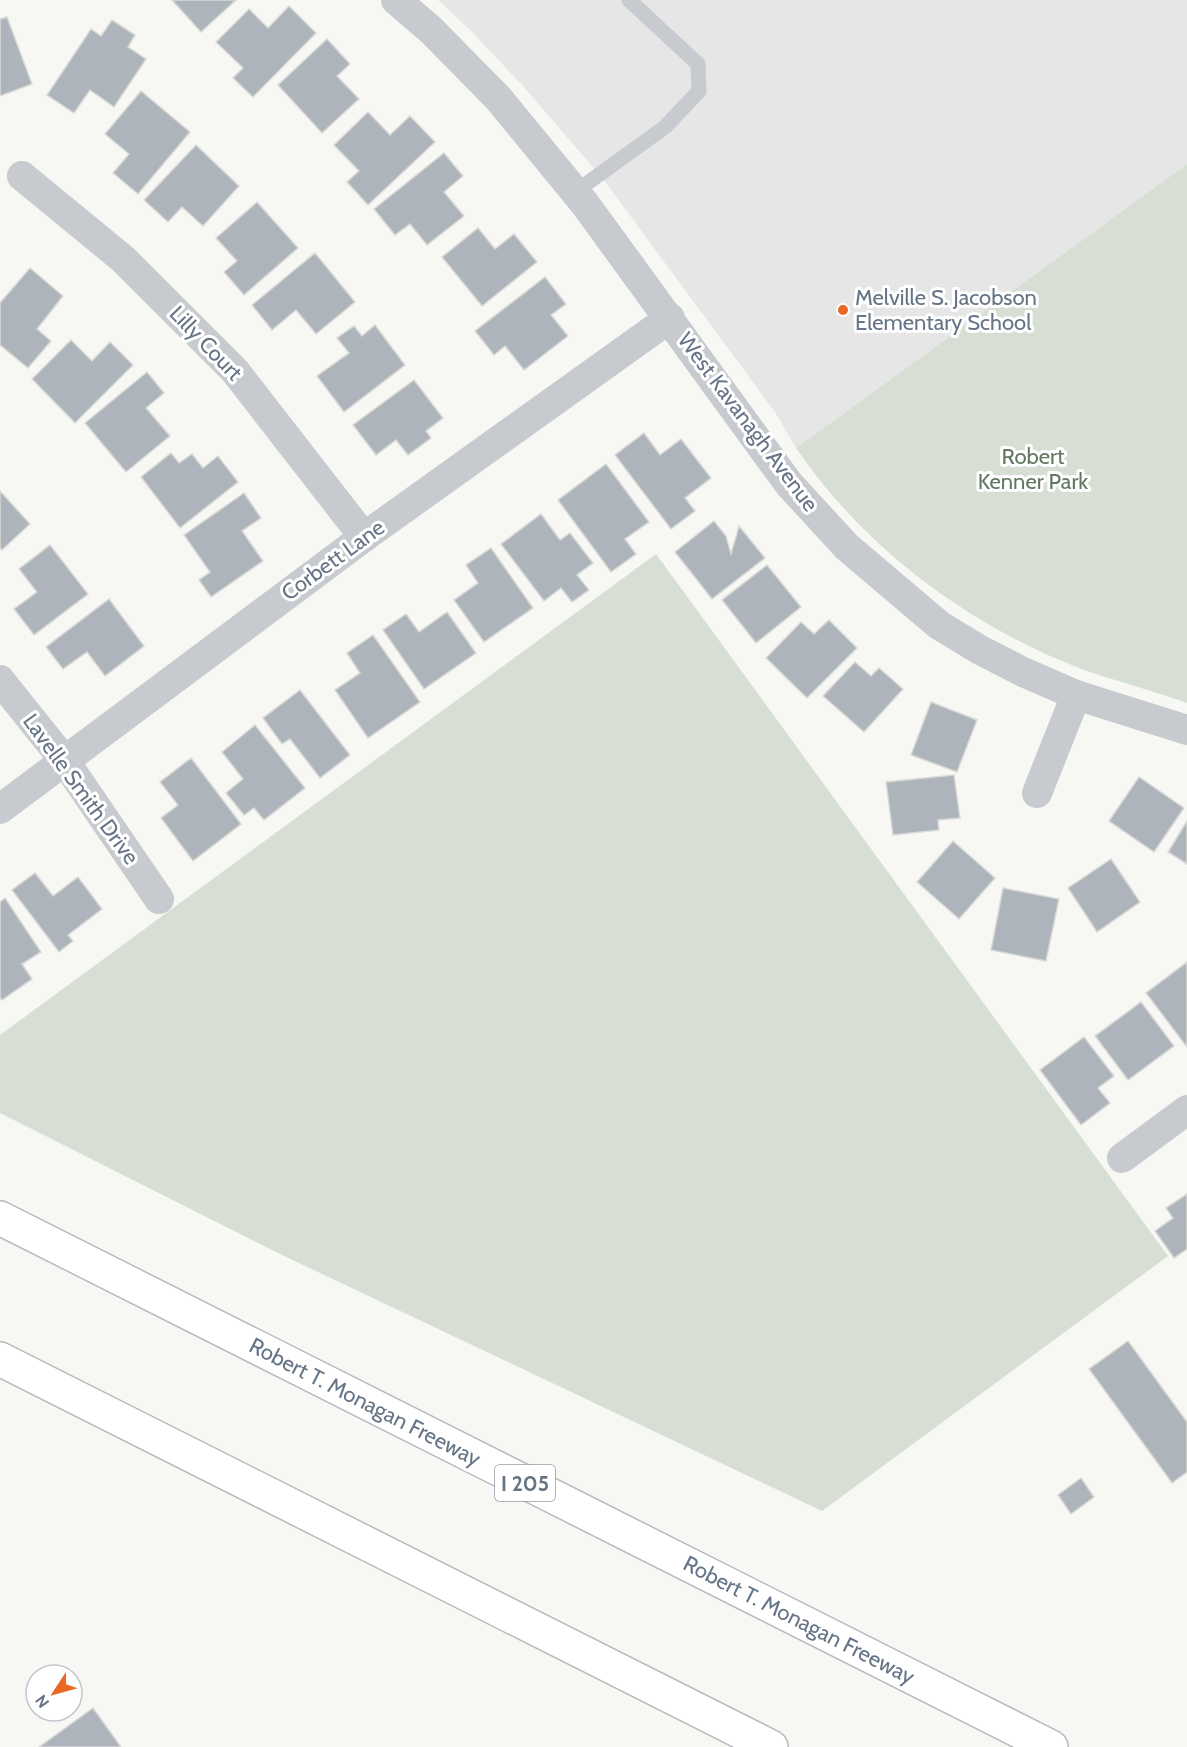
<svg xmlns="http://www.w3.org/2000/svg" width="1187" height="1747" font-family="Cabin,sans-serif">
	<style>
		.built { fill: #e5e6e5 }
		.green { fill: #d7dfd5 }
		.building { fill: #aeb4bb; stroke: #d9d9d6; stroke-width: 1.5 }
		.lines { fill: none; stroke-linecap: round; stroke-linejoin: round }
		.highway-casing { stroke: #b7babe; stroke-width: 36 }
		.lane { stroke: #c7cace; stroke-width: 15 }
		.street { stroke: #c7cace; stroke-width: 30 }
		.highway { stroke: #fff; stroke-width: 33 }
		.poi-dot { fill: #e96823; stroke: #fff; stroke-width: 2 }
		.labels { text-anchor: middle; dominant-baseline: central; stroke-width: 6; stroke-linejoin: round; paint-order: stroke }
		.shield { fill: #fff; stroke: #939eaa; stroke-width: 1.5 }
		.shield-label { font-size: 21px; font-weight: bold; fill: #657486 }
		.poi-label { font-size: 22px; fill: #657486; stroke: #fff; text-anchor: start }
		.street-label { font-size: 22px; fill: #657486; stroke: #fff }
		.park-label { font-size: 22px; fill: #627860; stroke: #fff }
	</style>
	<rect width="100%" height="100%" fill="#f7f7f4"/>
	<path class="built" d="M438 0H1187V164L796 448 775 412 603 179 523 86 470 30Z"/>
	<g class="green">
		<path d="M1187 164V703C1152 690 1114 681 1079 668 968 625 863 547 796 448Z"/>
		<path d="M656 554 1168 1256 822 1511 280 1254 0 1113V1035Z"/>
	</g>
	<g class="building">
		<path d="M172 0H236L201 32Z"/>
		<path d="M289 6 316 33 253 97 233 78 243 68 216 42 249 9 268 28Z"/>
		<path d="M7 17 32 84 0 96V19Z"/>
		<path d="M112 20 135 35 128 47 146 59 114 107 90 90 74 113 47 95 91 29 101 36Z"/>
		<path d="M327 39 350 64 337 76 359 99 322 133 278 85Z"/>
		<path d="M141 91 190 132 138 194 113 173 129 154 105 134Z"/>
		<path d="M368 112 390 135 410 116 435 142 368 205 347 182 359 171 334 145Z"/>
		<path d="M196 145 239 186 203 226 182 207 168 222 144 200Z"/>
		<path d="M444 153 463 176 444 192 464 216 427 245 410 224 395 235 374 209Z"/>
		<path d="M257 202 298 248 244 295 224 272 237 261 216 238Z"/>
		<path d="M478 228 495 249 514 234 537 262 482 306 442 257Z"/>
		<path d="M315 253 355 302 316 334 296 310 272 330 252 305Z"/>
		<path d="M30 268 63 296 37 329 51 341 28 368 0 345V303Z"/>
		<path d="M545 277 566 304 551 315 568 336 524 370 505 346 494 355 475 331Z"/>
		<path d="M375 325 405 365 344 412 317 376 349 353 337 338 354 326 362 336Z"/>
		<path d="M71 340 92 361 110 342 133 365 75 423 32 379Z"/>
		<path d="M147 372 164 393 146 408 170 436 126 472 85 423Z"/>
		<path d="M414 380 443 418 426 431 431 438 408 455 396 440 376 455 353 425Z"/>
		<path d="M644 433 660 455 681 439 711 478 685 498 695 511 671 529 615 455Z"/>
		<path d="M171 453 179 463 192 454 203 468 218 456 238 482 180 528 141 477Z"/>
		<path d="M606 464 649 522 625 539 636 554 611 572 558 500Z"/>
		<path d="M0 491 30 524 2 550 0 548Z"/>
		<path d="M244 493 261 518 242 531 263 561 211 597 199 580 210 572 184 535Z"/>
		<path d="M541 514 560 540 570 533 593 563 577 575 589 590 572 602 561 588 544 601 501 544Z"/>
		<path d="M714 521 726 536 731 554 739 526 765 558 712 599 675 552Z"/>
		<path d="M50 545 88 594 34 635 14 609 37 592 19 569Z"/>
		<path d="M491 548 533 608 484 642 454 600 478 583 466 565Z"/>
		<path d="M767 565 801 607 756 643 722 600Z"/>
		<path d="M109 599 144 646 105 676 87 652 63 669 46 647Z"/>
		<path d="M447 612 476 653 424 689 383 630 406 614 419 632Z"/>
		<path d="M829 620 857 648 807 698 766 658 801 622 814 634Z"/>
		<path d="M373 635 420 702 368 738 335 690 360 673 347 653Z"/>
		<path d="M855 662 871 676 879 668 903 689 864 732 823 696Z"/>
		<path d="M300 690 350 755 320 778 290 739 282 744 263 718Z"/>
		<path d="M931 702 977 720 957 772 911 755Z"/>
		<path d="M255 725 305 788 264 820 254 808 244 815 226 793 243 779 222 752Z"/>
		<path d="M191 758 241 824 193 861 161 818 178 805 160 782Z"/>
		<path d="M954 775 960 818 938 820 939 830 893 835 886 782Z"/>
		<path d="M1139 777 1184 808 1154 852 1109 821Z"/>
		<path d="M1187 821V864L1168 852Z"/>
		<path d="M953 841 995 878 959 919 917 882Z"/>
		<path d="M1111 859 1140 902 1097 932 1068 888Z"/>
		<path d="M35 873 53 896 78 877 102 909 68 935 73 941 59 952 12 890Z"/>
		<path d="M1003 888 1059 899 1046 961 991 950Z"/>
		<path d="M5 898 41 952 22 964 32 979 2 1000 0 998V902Z"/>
		<path d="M1187 962V1047L1146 993Z"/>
		<path d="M1141 1002 1174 1046 1128 1080 1095 1036Z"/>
		<path d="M1084 1037 1114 1076 1098 1088 1110 1103 1081 1125 1040 1070Z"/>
		<path d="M1187 1194V1249L1174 1258 1155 1231 1173 1218 1166 1208Z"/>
		<path d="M1128 1341 1187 1422V1472L1172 1483 1089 1369Z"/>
		<path d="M1081 1478 1094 1497 1071 1514 1058 1495Z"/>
		<path d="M93 1708 121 1747H39Z"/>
	</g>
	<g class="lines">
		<defs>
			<g id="highway">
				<path d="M0 1218 1051 1747"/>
				<path d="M0 1359 771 1747"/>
			</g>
		</defs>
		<use href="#highway" class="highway-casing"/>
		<path class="lane" d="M575 192 665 127 699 91 698 64 629 0"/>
		<g class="street">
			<path d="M396 0 431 30 498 98 585 204 789 484 847 547 939 625 980 650 1023 672 1076 695 1187 730"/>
			<path d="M22 176 123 259 235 371 364 537"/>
			<path d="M0 680 64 760 159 899"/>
			<path d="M1037 793 1076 695"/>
			<path d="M0 809 364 537 670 318"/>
			<path d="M1122 1158 1187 1110"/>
		</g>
		<use href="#highway" class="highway"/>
	</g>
	<circle class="poi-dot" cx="843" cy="310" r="6"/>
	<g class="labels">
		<rect class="shield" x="495" y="1465" width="60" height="36" rx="4.5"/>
		<g class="shield-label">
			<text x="525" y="1483">I 205</text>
		</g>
		<g class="poi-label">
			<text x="855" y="297">Melville S. Jacobson<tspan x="855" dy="25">Elementary School</tspan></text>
		</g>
		<g class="street-label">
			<text transform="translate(206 343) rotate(46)">Lilly Court</text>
			<text transform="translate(748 422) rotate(53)">West Kavanagh Avenue</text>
			<text transform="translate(333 560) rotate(-36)">Corbett Lane</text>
			<text transform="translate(81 789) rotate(54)">Lavelle Smith Drive</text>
			<text transform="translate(365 1402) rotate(27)">Robert T. Monagan Freeway</text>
			<text transform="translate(799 1620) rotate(27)">Robert T. Monagan Freeway</text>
		</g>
		<g class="park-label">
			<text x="1033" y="456">Robert<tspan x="1033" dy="25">Kenner Park</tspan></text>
		</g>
	</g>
	<g transform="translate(54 1693) rotate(234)"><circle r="28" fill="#ffffff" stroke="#c1c7cf" stroke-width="1.5"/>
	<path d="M0-4.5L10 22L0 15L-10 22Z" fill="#e96823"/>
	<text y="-9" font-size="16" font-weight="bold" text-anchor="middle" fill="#657486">N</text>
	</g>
</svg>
